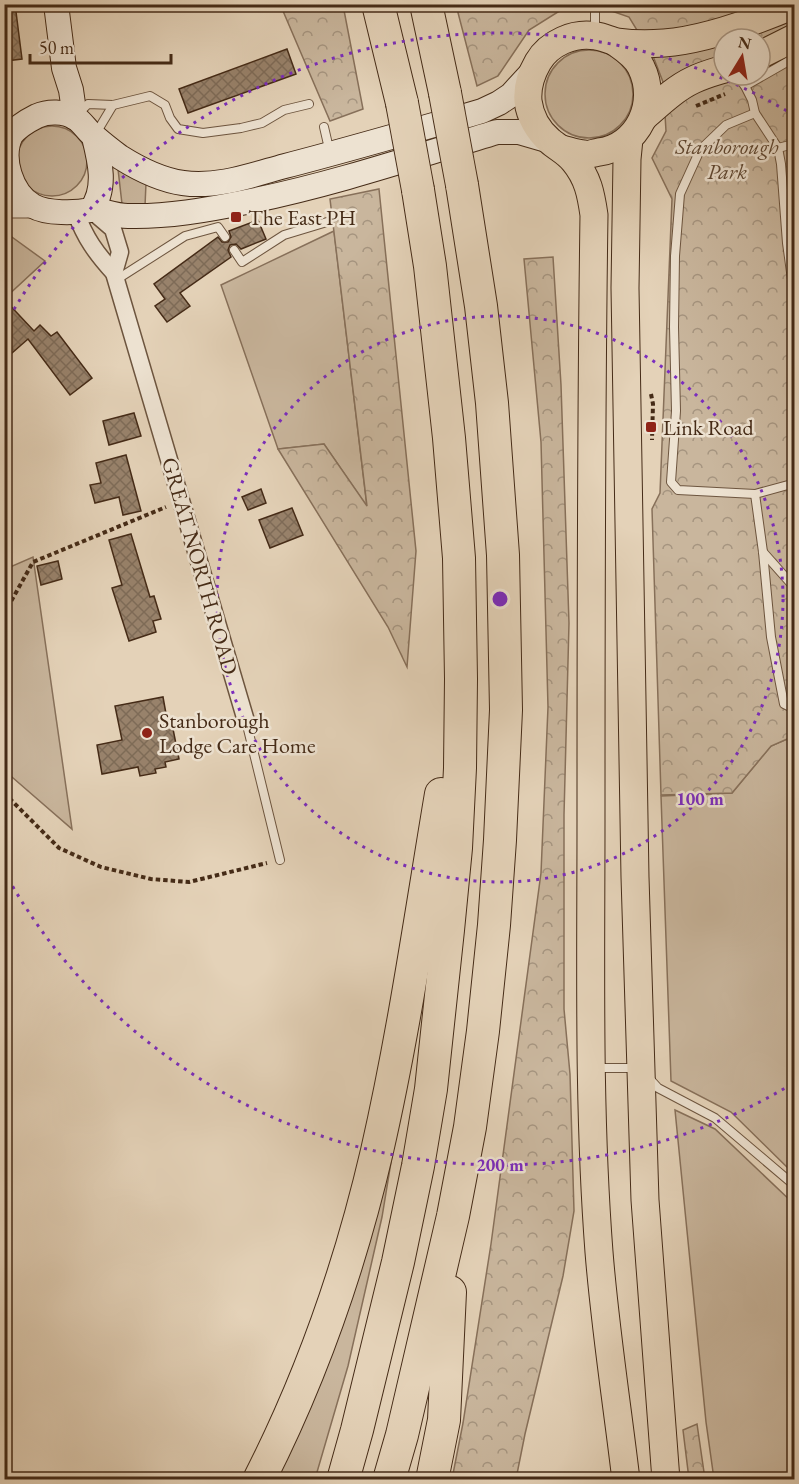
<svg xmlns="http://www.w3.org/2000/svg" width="799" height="1484" font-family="'EB Garamond',serif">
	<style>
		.grass { fill: #c9b69d; stroke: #87705a; stroke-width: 1.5 }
		.forest { fill: url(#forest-crowns); stroke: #87705a; stroke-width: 1.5; fill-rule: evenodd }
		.building { fill: url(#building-cross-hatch); stroke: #452b17; stroke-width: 1.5 }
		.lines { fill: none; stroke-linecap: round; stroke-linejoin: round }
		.service-casing { stroke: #6d553f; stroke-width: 10 }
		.minor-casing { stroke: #6d553f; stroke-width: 19 }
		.tertiary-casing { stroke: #6d553f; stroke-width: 23 }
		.secondary-casing { stroke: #452b17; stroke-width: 26 }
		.primary-casing { stroke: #452b17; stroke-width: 29 }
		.motorway-casing { stroke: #452b17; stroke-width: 34 }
		.path { stroke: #452b17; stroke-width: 4; stroke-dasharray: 4.5 3; stroke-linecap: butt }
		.service { stroke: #ede2d1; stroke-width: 8 }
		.minor { stroke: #ede2d1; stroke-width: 16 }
		.tertiary { stroke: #ede2d1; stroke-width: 21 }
		.secondary { stroke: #ede2d1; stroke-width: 24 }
		.primary { stroke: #e4d2b8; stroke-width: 27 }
		.motorway { stroke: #e4d2b8; stroke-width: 32 }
		.motorway-bridge-casing { stroke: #452b17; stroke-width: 34; stroke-linecap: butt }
		.motorway-bridge { stroke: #e4d2b8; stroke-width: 32 }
		.ring { fill: none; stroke: #7b2cbf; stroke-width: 3; stroke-dasharray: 3 6 }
		.poi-dot { fill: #8f2418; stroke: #ede2d1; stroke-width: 2 }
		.labels { text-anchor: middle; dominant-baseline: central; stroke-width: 5; stroke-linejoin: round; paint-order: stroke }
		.park-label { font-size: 22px; font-style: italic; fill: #5f4732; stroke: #ede2d1 }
		.poi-label { font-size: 22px; fill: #452b17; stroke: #ede2d1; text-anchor: start }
		.street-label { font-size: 22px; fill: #452b17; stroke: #ede2d1 }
		.centre { fill: #7b2cbf; stroke: #ede2d1; stroke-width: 3 }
		.ring-label { font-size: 18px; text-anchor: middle; font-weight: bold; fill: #7b2cbf; stroke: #ede2d1; stroke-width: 5; stroke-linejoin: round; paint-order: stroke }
	</style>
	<defs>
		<pattern id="forest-crowns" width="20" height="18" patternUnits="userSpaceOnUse" patternTransform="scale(1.5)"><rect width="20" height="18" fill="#c9b69d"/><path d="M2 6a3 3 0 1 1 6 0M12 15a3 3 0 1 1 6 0" fill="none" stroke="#a5947f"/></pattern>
		<pattern id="building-cross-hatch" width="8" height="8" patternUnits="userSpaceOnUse" patternTransform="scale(1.5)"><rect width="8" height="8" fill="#98826b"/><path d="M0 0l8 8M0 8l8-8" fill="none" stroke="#7e6b57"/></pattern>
	</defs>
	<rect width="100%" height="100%" fill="#e4d2b8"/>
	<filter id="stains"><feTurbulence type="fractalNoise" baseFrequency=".00333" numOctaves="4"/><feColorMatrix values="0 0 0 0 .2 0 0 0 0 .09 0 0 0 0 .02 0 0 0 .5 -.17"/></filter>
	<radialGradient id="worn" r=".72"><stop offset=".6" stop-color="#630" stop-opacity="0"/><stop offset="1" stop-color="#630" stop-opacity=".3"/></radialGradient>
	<g class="grass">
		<circle cx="589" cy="94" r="44"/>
		<circle cx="52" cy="161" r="35"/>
		<path d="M118 169 146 183 145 206 122 204Z"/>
		<path d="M334 231 367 507 324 444 278 449 221 285Z"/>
		<path d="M5 232 45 261 5 298Z"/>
		<path d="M5 550 8 568 33 557 72 829 5 771Z"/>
		<path d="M794 736V1174L731 1112 671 1081 661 796 732 793 771 746Z"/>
		<path d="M405 1077 382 1217 348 1366 315 1479 271 1480Z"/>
		<path d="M675 1110 715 1129 794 1204V1479H714L706 1422Z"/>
	</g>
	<g class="forest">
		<path d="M285 5H343L363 109 330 121 283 11Z"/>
		<path d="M456 5H794V736L771 746 732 793 661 795 652 509 660 493 672 199 652 158 666 131 663 82 653 56 629 17 603 8 586 5 561 10 529 30 498 76 477 86ZM724 39H760V75H724Z"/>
		<path d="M379 189 416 551 407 667 388 627 278 449 324 444 367 506 330 199Z"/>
		<path d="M553 257 561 385 569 623 564 815V1009L570 1074 574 1211 563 1276 525 1434 516 1479H452L463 1423 491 1244 541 873 548 707 541 442 524 259Z"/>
		<path d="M697 1424 705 1479H689L683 1430Z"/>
	</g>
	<g class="building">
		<path d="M4 4H15L22 59 6 61 4 51Z"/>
		<path d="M287 49 296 74 188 113 179 89Z"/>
		<path d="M258 220 266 239 241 249 236 244 230 245 228 250 231 257 180 293 190 306 167 322 155 306 165 299 154 284 218 237 222 242H228L231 237 229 231Z"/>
		<path d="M4 299 34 331 40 325 51 336 57 332 92 378 70 395 28 339 12 353 4 345Z"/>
		<path d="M134 413 141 436 109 445 103 421Z"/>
		<path d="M126 455 141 511 123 515 119 497 95 503 90 485 101 483 96 463Z"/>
		<path d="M261 489 266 503 248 510 242 497Z"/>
		<path d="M292 508 303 535 270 548 259 520Z"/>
		<path d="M131 534 150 597 154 596 161 619 153 621 156 632 129 641 112 588 122 585 109 540Z"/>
		<path d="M58 561 62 579 41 585 37 566Z"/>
		<path d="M163 697 168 725 172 724 179 759 165 762 166 767 155 769 156 773 140 776 138 767 102 774 97 745 122 740 115 706Z"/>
	</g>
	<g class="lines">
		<defs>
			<g id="service">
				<path d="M595 32V4"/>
				<path d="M736 75 745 86 752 100 755 113 778 148 781 164 787 243 794 294"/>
				<path d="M745 86 794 58"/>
				<path d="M79 113 88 104 113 105 150 96 165 105 170 118 178 129 203 133 241 128 262 123 284 110 309 104"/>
				<path d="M324 127 330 153"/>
				<path d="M95 135 113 105"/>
				<path d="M778 148 794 144"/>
				<path d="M234 250 242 262 284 235 327 222"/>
				<path d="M116 280 185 236 218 227 225 237"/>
				<path d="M794 485H788L755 494 763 552 771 637 784 704 794 709"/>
				<path d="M755 494 678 490 671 482 676 411 674 327 675 256 680 194 700 150 726 125 755 113"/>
				<path d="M763 552 794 587"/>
				<path d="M246 721 280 860"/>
				<path d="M595 1068H636"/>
				<path d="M648 1077 658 1088 715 1118 794 1185"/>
			</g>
			<g id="minor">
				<path d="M92 211 113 229 120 252 114 273"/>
				<path d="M76 213C85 238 96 253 114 273L246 721"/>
			</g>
			<path id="tertiary" d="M4 207H34"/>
			<g id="secondary">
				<path d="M56 4 64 68 71 90 75 118"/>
				<path d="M94 137C100 161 107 189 91 210 76 213 47 214 33 206 11 193 0 158 11 135 18 126 27 121 37 116 48 111 64 111 76 118 83 123 88 132 95 137 103 144 112 151 120 157 139 169 161 180 183 183 217 188 252 175 285 166 351 149 416 130 482 111L499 103 511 95 533 71"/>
				<path d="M92 209C104 211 116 216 128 216 167 217 207 210 246 202 331 185 414 157 497 132H519L550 141"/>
			</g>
			<g id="primary">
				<path d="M760 55 794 38"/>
				<path d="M644 117C659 104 674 89 693 80 703 75 714 72 724 69"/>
				<path d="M629 139 627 159 625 288 635 877 645 1200 666 1480"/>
				<path d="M562 149C570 151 578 154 585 154 589 155 594 153 599 152 638 147 659 103 641 67 636 56 625 49 615 42"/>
				<path d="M626 1480C617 1404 605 1328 599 1252 588 1108 591 964 591 820 591 618 591 417 594 215 591 194 588 178 574 161 567 152 558 148 550 141 538 131 530 116 528 101 527 88 531 74 538 62 549 43 574 32 596 36 604 37 611 41 618 42 633 44 649 44 664 43 705 40 756 21 794 5"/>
			</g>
			<g id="motorway">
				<path d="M378 4 402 103"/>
				<path d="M426 4 445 93"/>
				<path d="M259 1480C311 1378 351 1263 377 1151 404 1033 421 913 441 794"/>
				<path d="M343 1480 357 1430 398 1262 418 1166 431 1089 448 930 456 848 460 768 461 679 459 558 449 438 430 266 418 190"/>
				<path d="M389 1480 402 1435 453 1216 470 1127 483 1031 494 925 500 840 506 710 503 555 492 403 481 306 462 185"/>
				<path d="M432 1480 444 1420 450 1292"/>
			</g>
		</defs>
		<use href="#service" class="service-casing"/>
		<use href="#minor" class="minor-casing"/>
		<use href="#tertiary" class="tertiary-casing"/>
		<use href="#secondary" class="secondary-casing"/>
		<use href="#primary" class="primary-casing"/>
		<use href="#motorway" class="motorway-casing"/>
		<g class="path">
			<path d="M696 106 725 94"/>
			<path d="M651 394 653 404 652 440"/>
			<path d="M4 614 33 562 166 507"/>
			<path d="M4 793 59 848 101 867 151 879 189 882 267 863"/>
		</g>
		<use href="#service" class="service"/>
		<use href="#minor" class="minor"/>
		<use href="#tertiary" class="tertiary"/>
		<use href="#secondary" class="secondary"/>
		<use href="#primary" class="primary"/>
		<use href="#motorway" class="motorway"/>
		<defs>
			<g id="motorway-bridge">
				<path d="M445 93 462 185"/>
				<path d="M402 103 418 190"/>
			</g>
		</defs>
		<use href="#motorway-bridge" class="motorway-bridge-casing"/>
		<use href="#motorway-bridge" class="motorway-bridge"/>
	</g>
	<g class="ring">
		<circle cx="500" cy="599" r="283"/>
		<path d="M792 1084A566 566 0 0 1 5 873M5 325A566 566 0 0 1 792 114"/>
	</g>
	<g class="poi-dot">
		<rect x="230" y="211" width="12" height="12" rx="3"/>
		<rect x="645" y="421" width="12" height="12" rx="3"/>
		<circle cx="147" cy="733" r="6"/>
	</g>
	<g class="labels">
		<g class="park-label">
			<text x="727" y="146">Stanborough<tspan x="727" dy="25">Park</tspan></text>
		</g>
		<g class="poi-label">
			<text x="248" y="217">The East PH</text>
			<text x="663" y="427">Link Road</text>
			<text x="159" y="720">Stanborough<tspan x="159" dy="25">Lodge Care Home</tspan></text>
		</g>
		<g class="street-label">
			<text transform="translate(200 566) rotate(74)">GREAT NORTH ROAD</text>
		</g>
	</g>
	<circle cx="500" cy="599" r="9" class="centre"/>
	<g class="ring-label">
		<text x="700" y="805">100 m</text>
		<text x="500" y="1171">200 m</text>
	</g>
	<rect width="799" height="1484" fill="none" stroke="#e4d2b8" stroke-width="24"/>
	<rect x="6" y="6" width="787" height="1472" fill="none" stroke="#452b17" stroke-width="3"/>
	<rect x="12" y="12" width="775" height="1460" fill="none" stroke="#452b17" stroke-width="1.5"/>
	<g transform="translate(742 57) rotate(11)"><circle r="28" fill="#ede2d1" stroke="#aa9987" stroke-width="1.5"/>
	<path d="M0-4.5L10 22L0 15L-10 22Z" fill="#8f2418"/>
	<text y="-9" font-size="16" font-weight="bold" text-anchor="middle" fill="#452b17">N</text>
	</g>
	<path d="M30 54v9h141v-9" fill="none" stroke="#452b17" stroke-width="3"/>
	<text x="39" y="54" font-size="18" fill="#452b17" stroke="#ede2d1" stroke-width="4.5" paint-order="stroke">50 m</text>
	<rect width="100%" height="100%" filter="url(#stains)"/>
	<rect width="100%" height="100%" fill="url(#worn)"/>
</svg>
